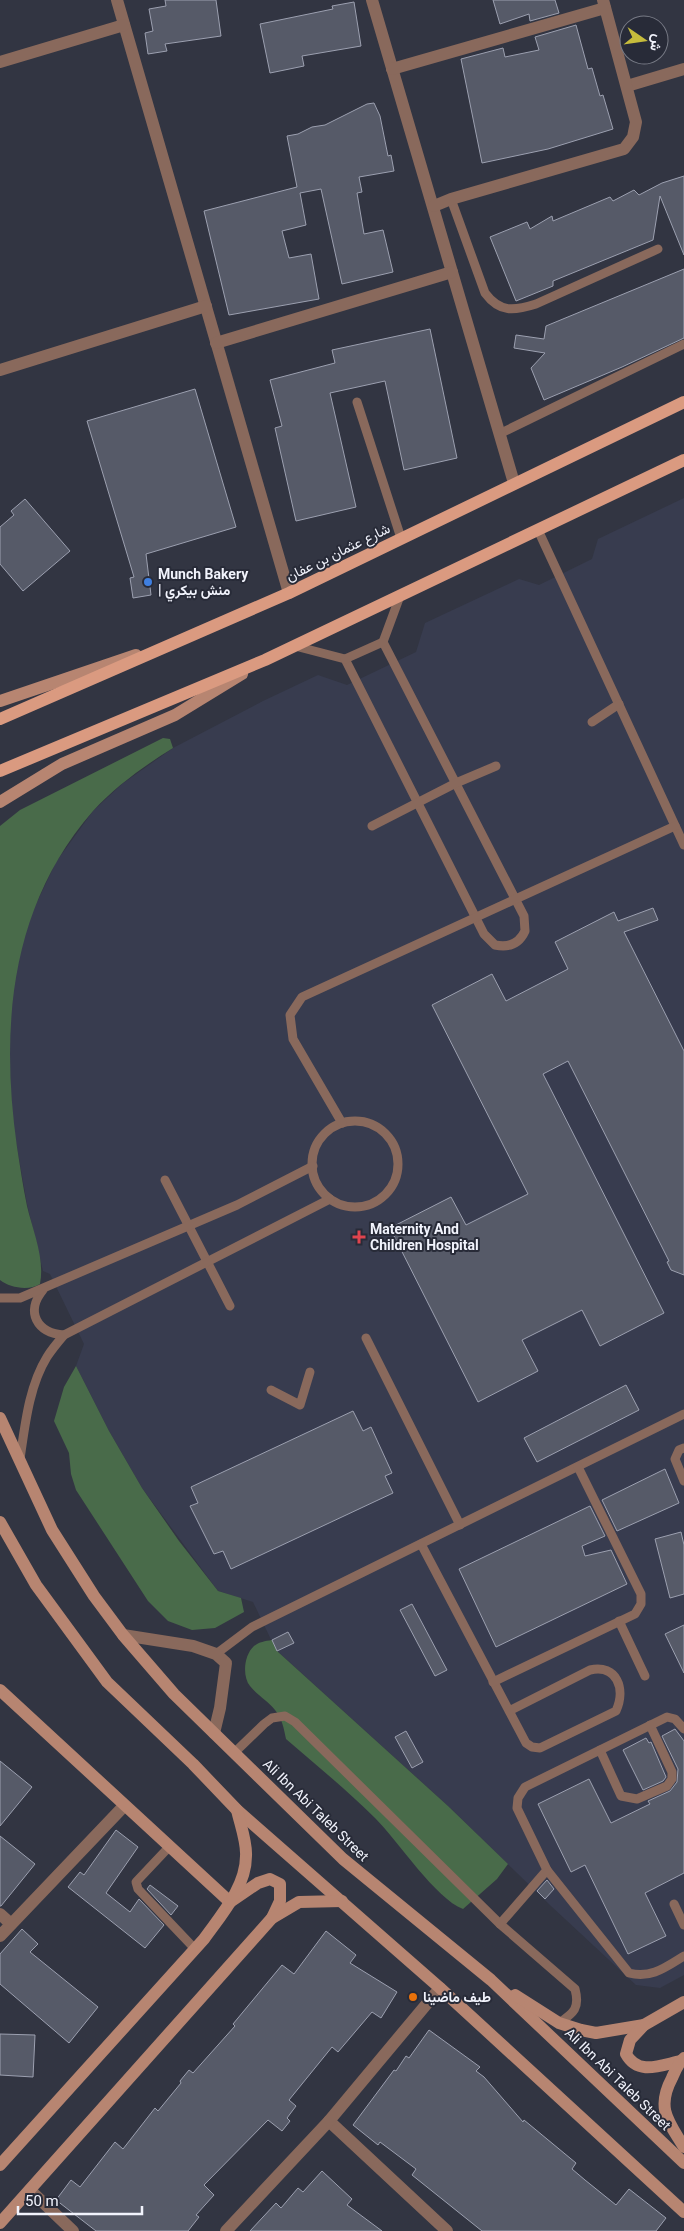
<svg xmlns="http://www.w3.org/2000/svg" width="684" height="2231" font-family="Roboto,Vazirmatn,sans-serif">
	<style>
		.built { fill: #383c4f }
		.green { fill: #496b4a }
		.building { fill: #565a68; stroke: #9ca0b0 }
		.lines { fill: none; stroke-linecap: round; stroke-linejoin: round }
		.lane { stroke: #89695c; stroke-width: 9 }
		.street { stroke: #89695c; stroke-width: 12 }
		.secondary { stroke: #b78571; stroke-width: 12 }
		.primary { stroke: #da9a80; stroke-width: 12 }
		.shop-dot { fill: #3f7fe0; stroke: #282b38; stroke-width: 2 }
		.health-dot { fill: #e0444e; stroke: #282b38; stroke-width: 2 }
		.food-dot { fill: #e8710a; stroke: #282b38; stroke-width: 2 }
		.labels { text-anchor: middle; dominant-baseline: central; stroke-width: 4; stroke-linejoin: round; paint-order: stroke }
		.street-label { font-size: 14px; fill: #f1f3fc; stroke: #282b38 }
		.poi-label { font-size: 14px; font-weight: bold; fill: #f1f3fc; stroke: #282b38; text-anchor: start }
	</style>
	<rect width="100%" height="100%" fill="#323542"/>
	<path class="built" d="M684 498V1975L660 1988 636 1985 551 1906 448 1806 276 1650 253 1602 218 1591 142 1488 109 1431 76 1366 84 1344 50 1274 43 1271 27 1204 13 1125 8 1041 13 980 29 919 56 862 93 811 122 784 173 748 263 701 318 675 347 685 416 652 425 623 519 579 539 585 592 559 598 539Z"/>
	<g class="green">
		<path d="M163 738 170 739 173 748C144 766 116 786 93 811 10 906 0 1027 17 1147 20 1166 23 1187 27 1206 33 1231 45 1259 40 1284 29 1291 10 1288 0 1280V826L20 810Z"/>
		<path d="M76 1366 109 1431 142 1488 179 1541 218 1591 241 1598 244 1612 215 1628 192 1630 168 1621 148 1601 76 1490 71 1474 69 1453 54 1421 64 1387Z"/>
		<path d="M272 1640 277 1651 448 1806 508 1864 497 1879 463 1909C436 1899 398 1841 375 1818 347 1790 316 1765 286 1739 284 1729 282 1718 275 1710 268 1701 257 1695 250 1686 242 1676 244 1655 254 1646 259 1642 265 1641 272 1640Z"/>
	</g>
	<g class="building">
		<path d="M165 0H216L221 36 165 44 167 51 148 54 145 33 153 31 149 9 166 6Z"/>
		<path d="M493 0H555L559 13 530 21 529 14 500 24Z"/>
		<path d="M354 2 361 46 302 56 304 66 270 73 260 24 333 9 332 6Z"/>
		<path d="M576 25 588 69 592 68 600 96 603 95 613 129 548 149 482 163 461 59 503 48 505 57 539 50 535 37Z"/>
		<path d="M374 103 380 116 388 156 391 155 394 171 359 177 362 192 357 193 364 234 383 230 393 272 342 284 321 189 300 193 306 225 282 231 289 258 311 254 319 299 229 315 204 211 297 187 287 136 298 134 312 127 325 125 367 104Z"/>
		<path d="M684 176V255L660 196 653 240 553 281V286L516 301 490 237 527 222 530 229 552 216 553 221 610 197 613 201 634 190 639 195 662 183Z"/>
		<path d="M684 269V338L622 367 544 400 531 368 545 353 514 348 516 335 544 339 546 326Z"/>
		<path d="M430 329 457 458 404 470 385 381 330 393 356 507 296 521 275 428 282 426 270 380 335 363 332 350Z"/>
		<path d="M195 389 236 527 146 554 151 595 133 598 130 578 134 577 87 421Z"/>
		<path d="M25 499 70 551 23 591 0 564V527L14 515 11 511Z"/>
		<path d="M653 908 658 920 624 932 684 1051V1275L671 1270 667 1262 669 1261 568 1061 543 1074 664 1313 600 1346 582 1310 522 1340 538 1371 478 1402 390 1228 451 1197 466 1225 528 1194 432 1005 492 974 506 1001 568 969 555 942 614 912 618 921Z"/>
		<path d="M626 1385 639 1410 537 1462 524 1438Z"/>
		<path d="M353 1411 363 1431 371 1427 392 1473 385 1476 393 1493 231 1569 223 1551 214 1554 190 1506 198 1503 191 1487Z"/>
		<path d="M665 1469 679 1503 617 1531 602 1500Z"/>
		<path d="M590 1506 605 1536 582 1546 585 1556 611 1550 627 1584 496 1647 459 1569Z"/>
		<path d="M681 1532 684 1545V1594L670 1598 655 1539Z"/>
		<path d="M412 1604 447 1670 435 1676 400 1610Z"/>
		<path d="M684 1625V1673L665 1634Z"/>
		<path d="M288 1632 294 1643 277 1651 272 1640Z"/>
		<path d="M675 1729 684 1741V1873L645 1893 666 1936 628 1954 585 1865 571 1872 538 1804 589 1779 611 1823 650 1804 648 1801 670 1791 677 1782 678 1769 662 1736Z"/>
		<path d="M406 1731 423 1762 412 1768 395 1737Z"/>
		<path d="M646 1738 649 1743 651 1742 666 1777 663 1781 643 1790 623 1750Z"/>
		<path d="M0 1761 32 1787 0 1826Z"/>
		<path d="M116 1830 138 1847 106 1893 130 1912 139 1899 164 1925 145 1948 68 1887 80 1872 84 1875Z"/>
		<path d="M0 1836 35 1864 1 1906H0Z"/>
		<path d="M547 1880 554 1889 545 1899 537 1891Z"/>
		<path d="M150 1885 178 1906 171 1915 147 1889Z"/>
		<path d="M22 1929 38 1944 30 1952 98 2007 69 2043 0 1984V1954Z"/>
		<path d="M326 1931 356 1955 350 1963 397 1992 381 2018 372 2012 338 2052 332 2047 289 2100 296 2106 287 2118 290 2121 282 2131 268 2120 204 2185 214 2195 196 2215 199 2217 188 2231H96L56 2200 71 2180 80 2187 115 2142 123 2149 155 2108 158 2111 181 2083 180 2081 189 2070 193 2073 235 2026 233 2024 282 1965 294 1974Z"/>
		<path d="M429 2030 480 2067 476 2071 484 2077 523 2122 524 2120 576 2163 572 2169 585 2180 616 2205 629 2189 666 2218 656 2231H482L412 2175 416 2169 380 2142 378 2145 353 2125 394 2070 396 2071 406 2056 409 2058Z"/>
		<path d="M0 2034 35 2035 33 2077 0 2075Z"/>
		<path d="M322 2171 352 2199 347 2205 382 2231H250L276 2203 281 2208 298 2188 303 2192Z"/>
	</g>
	<g class="lines">
		<g class="lane">
			<path d="M451 199 485 293C500 313 514 311 536 304L658 249"/>
			<path d="M357 402 401 538"/>
			<path d="M499 434 684 344"/>
			<path d="M538 530 684 845"/>
			<path d="M295 646 345 659 484 934 495 945C509 948 519 944 525 931L524 916 383 642 400 596"/>
			<path d="M345 659 383 642"/>
			<path d="M592 722 619 704"/>
			<path d="M372 826 456 783 496 766"/>
			<circle cx="355" cy="1164" r="43"/>
			<path d="M342 1123 293 1039 290 1015 302 997 675 826"/>
			<path d="M165 1180 230 1306"/>
			<path d="M43 1290C25 1312 37 1333 64 1335"/>
			<path d="M0 1298H20L237 1205 313 1166"/>
			<path d="M366 1338 460 1525"/>
			<path d="M271 1390 300 1405 310 1372"/>
			<path d="M684 1448 679 1450 675 1459 684 1481"/>
			<path d="M20 1459C25 1425 29 1386 47 1357 52 1349 58 1342 64 1335L330 1199"/>
			<path d="M421 1544 526 1743 532 1747 540 1748 616 1711C626 1689 617 1664 590 1670L509 1711"/>
			<path d="M619 1621 645 1676"/>
			<path d="M216 1654 252 1627 684 1414"/>
			<path d="M493 1682 635 1614 641 1604V1594L578 1467"/>
			<path d="M600 1750 621 1796 637 1799 667 1786 672 1779V1772L650 1725"/>
			<path d="M234 1753 264 1724 272 1718 285 1716 295 1722 500 1924 575 1989C580 2008 574 2013 559 2023"/>
			<path d="M169 1847 136 1882 138 1889 195 1949"/>
			<path d="M547 1870 629 1973C651 1979 666 1967 684 1956"/>
			<path d="M674 1904 684 1925"/>
			<path d="M500 1924 547 1870 517 1808 518 1798 525 1787 667 1717 675 1719 684 1729"/>
		</g>
		<g class="street">
			<path d="M117 0 289 593"/>
			<path d="M372 0 514 483"/>
			<path d="M0 62 124 25"/>
			<path d="M392 69 605 8"/>
			<path d="M627 86 684 69"/>
			<path d="M434 206 451 199 624 149 633 137 636 122 603 0"/>
			<path d="M216 343 452 272"/>
			<path d="M0 370 206 306"/>
			<path d="M123 1635 193 1646 216 1654 226 1663 220 1708 214 1733"/>
			<path d="M0 1914 11 1924"/>
			<path d="M0 1936 124 1806"/>
			<path d="M329 2121 447 2231"/>
			<path d="M30 2190 73 2231"/>
			<path d="M226 2231 329 2121 440 1988"/>
		</g>
		<g class="secondary">
			<path d="M0 701 136 655"/>
			<path d="M0 802 62 764 175 715 242 674"/>
			<path d="M0 1418 52 1530 94 1596 123 1635 174 1694 343 1859 491 1980 684 2163"/>
			<path d="M0 1522 36 1585 107 1682 193 1764 237 1810 440 1988 684 2212"/>
			<path d="M0 1690 230 1902 258 1883 270 1879 280 1884V1901L272 1918"/>
			<path d="M515 1995 559 2023 581 2030 596 2033 644 2025 684 2002"/>
			<path d="M644 2025 630 2040 626 2054C638 2076 661 2065 681 2061"/>
			<path d="M684 2058C678 2063 675 2071 672 2078 656 2108 668 2121 684 2147"/>
			<path d="M0 2165 204 1939C221 1915 246 1887 246 1856 247 1842 240 1824 237 1810"/>
			<path d="M0 2223 272 1918 299 1902 342 1901"/>
		</g>
		<g class="primary">
			<path d="M0 719 289 593 684 402"/>
			<path d="M0 771 265 660 684 460"/>
		</g>
	</g>
	<circle class="shop-dot" cx="148" cy="582" r="5"/>
	<path class="health-dot" d="M356.5 1229.5h5v5h5v5h-5v5h-5v-5h-5v-5h5z"/>
	<circle class="food-dot" cx="413" cy="1997" r="5"/>
	<g class="labels">
		<g class="street-label">
			<text transform="translate(338 552) rotate(-26)">شارع عثمان بن عفان</text>
			<text transform="translate(316 1810) rotate(44)">Ali Ibn Abi Taleb Street</text>
			<text transform="translate(618 2079) rotate(44)">Ali Ibn Abi Taleb Street</text>
		</g>
		<g class="poi-label">
			<text x="158" y="574">Munch Bakery<tspan x="158" dy="16">| منش بيكري</tspan></text>
			<text x="370" y="1229">Maternity And<tspan x="370" dy="16">Children Hospital</tspan></text>
			<text x="423" y="1997">طيف ماضينا</text>
		</g>
	</g>
	<g transform="translate(644 40) rotate(103)"><circle r="24" fill="#282b38" stroke="#787b86"/>
	<path d="M0-4L9 19L0 12L-9 19Z" fill="#c6bc3c"/>
	<text y="-8" font-size="14" font-weight="bold" text-anchor="middle" fill="#f1f3fc">ش</text>
	</g>
	<path d="M18 2206v8h124v-8" fill="none" stroke="#f1f3fc" stroke-width="2.5"/>
	<text x="25" y="2206" font-size="15" fill="#f1f3fc" stroke="#282b38" stroke-width="4" paint-order="stroke">50 m</text>
</svg>
